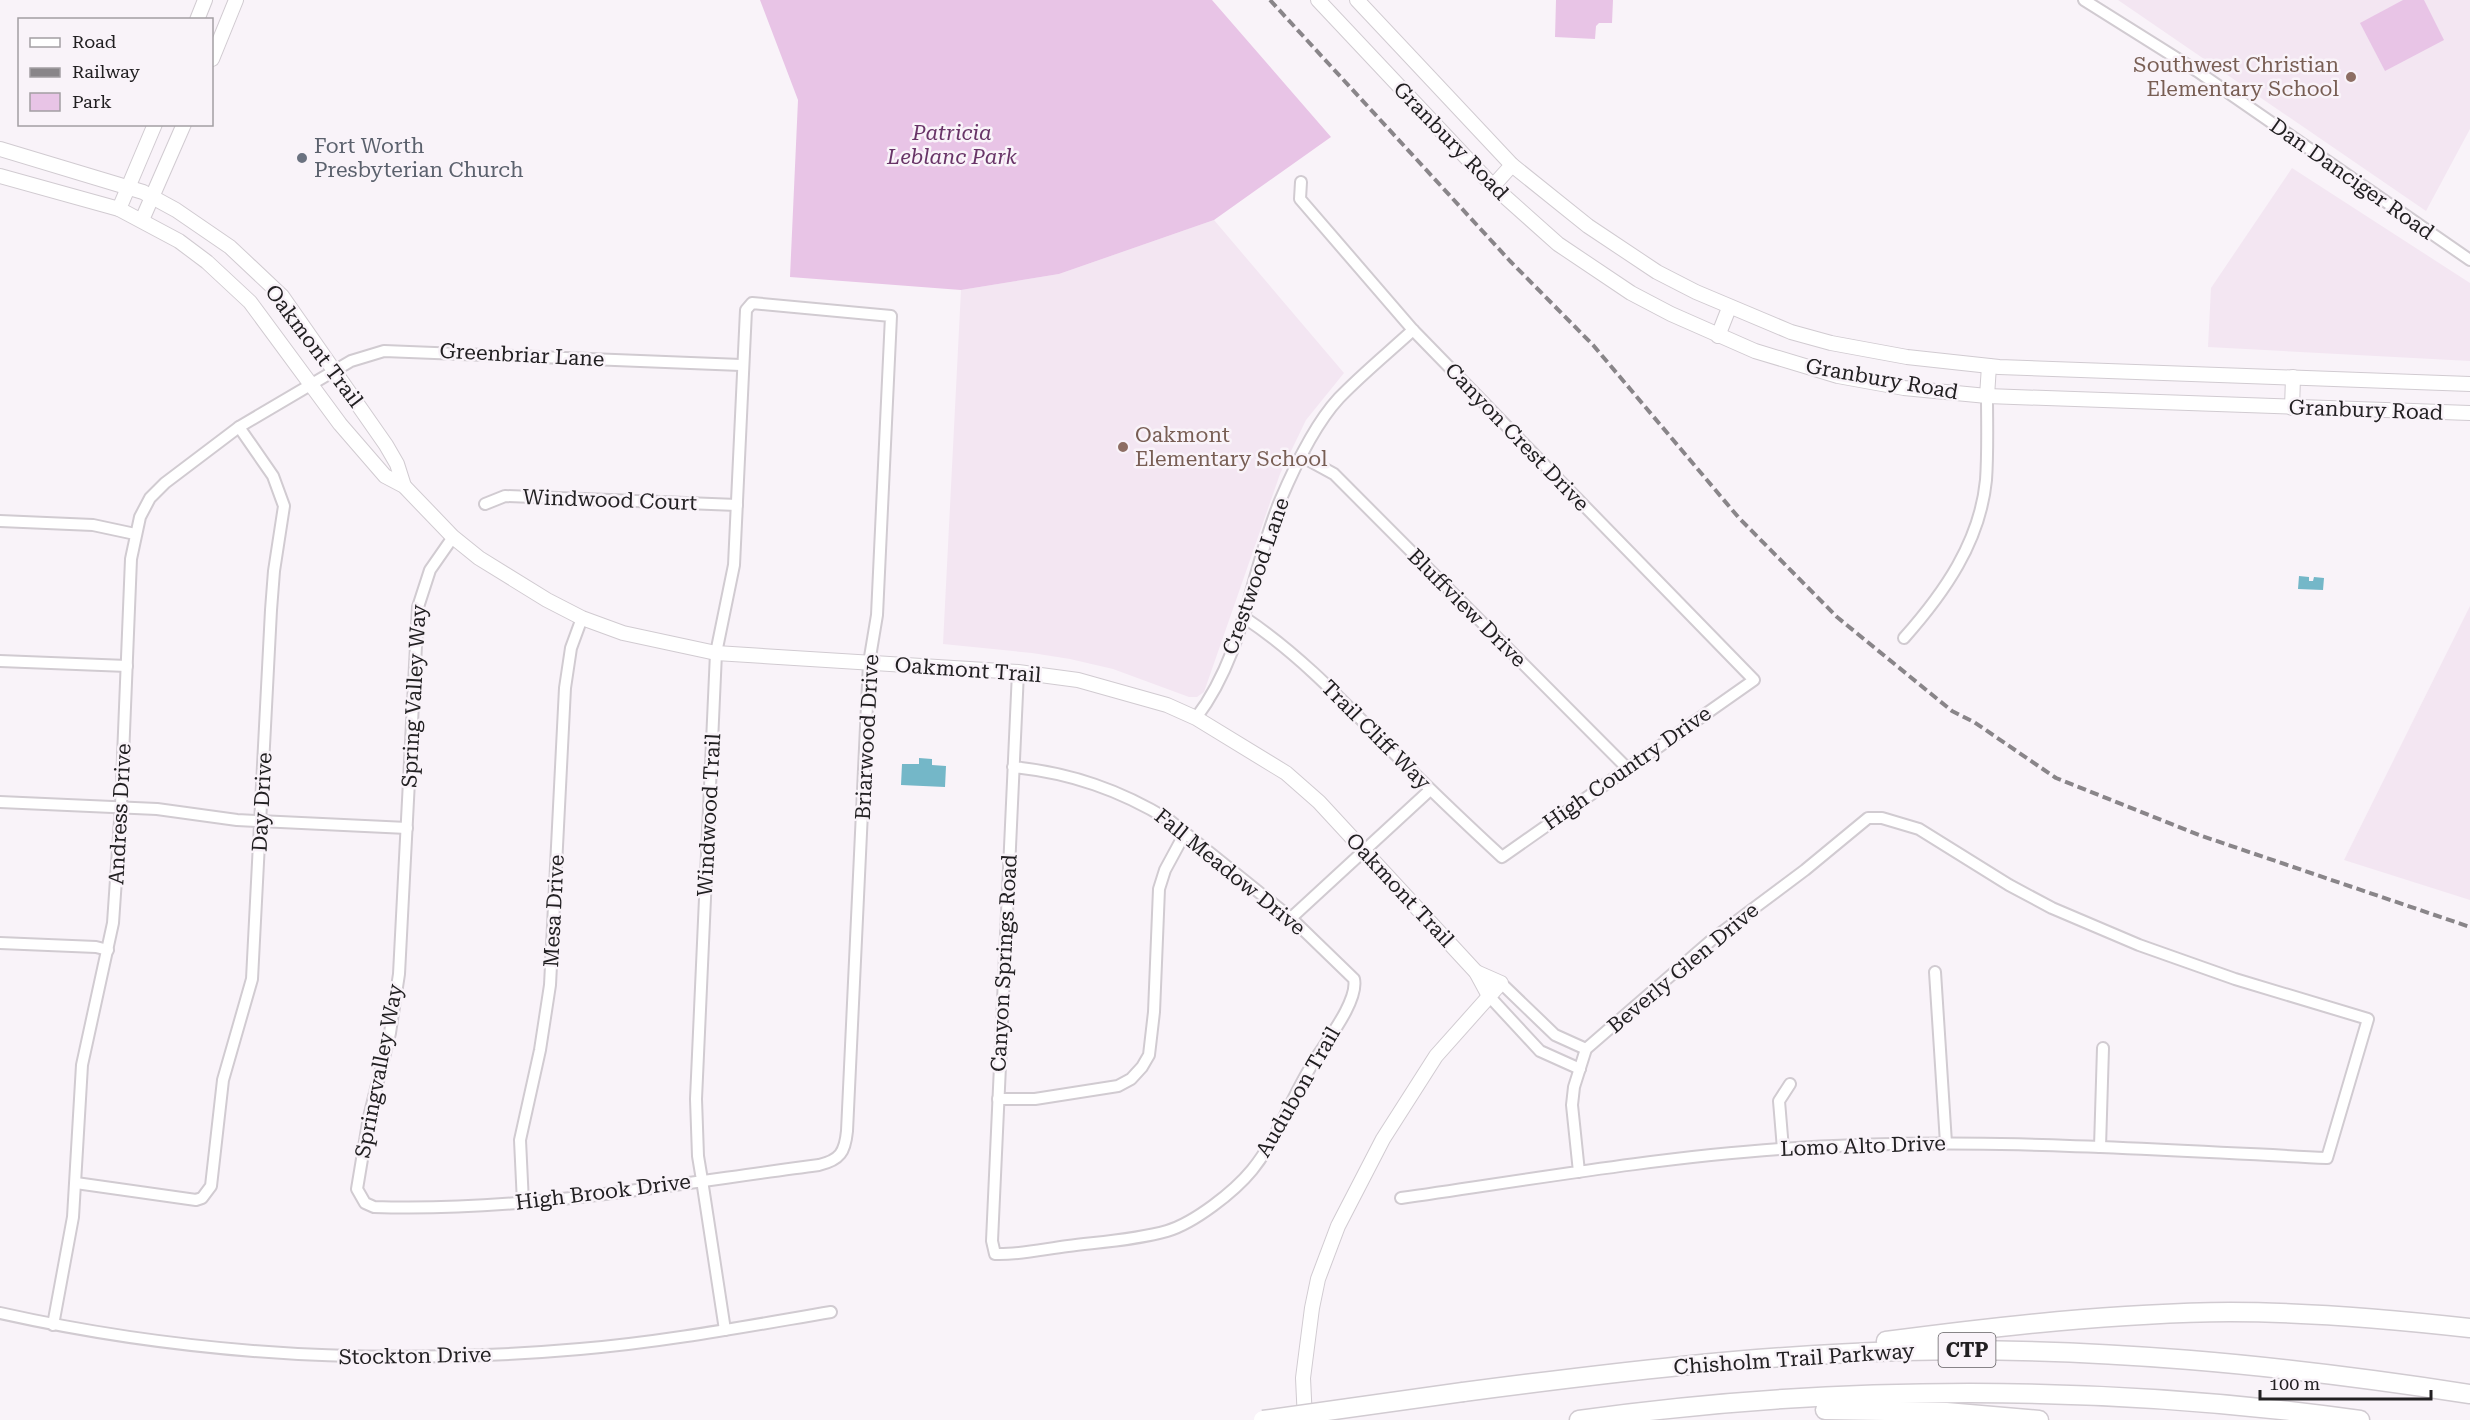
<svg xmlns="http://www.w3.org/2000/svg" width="2470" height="1420" font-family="'Roboto Serif',serif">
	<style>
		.built { fill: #f3e6f2 }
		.green { fill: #e8c4e6 }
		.water { fill: #74b7c8 }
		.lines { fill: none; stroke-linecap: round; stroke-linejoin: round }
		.street-casing { stroke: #d1cbd1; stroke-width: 14 }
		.secondary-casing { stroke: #d1cbd1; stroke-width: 16 }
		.highway-casing { stroke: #d1cbd1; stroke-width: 21 }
		.street { stroke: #fff; stroke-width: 10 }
		.secondary { stroke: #fff; stroke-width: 14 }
		.highway { stroke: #fff; stroke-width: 18 }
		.rail { stroke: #898589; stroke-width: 4; stroke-dasharray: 9 4.5; stroke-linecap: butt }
		.highway-bridge-casing { stroke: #d1cbd1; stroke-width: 21; stroke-linecap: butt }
		.highway-bridge { stroke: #fff; stroke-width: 18 }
		.education-dot { fill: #8d6e63; stroke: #f9f3f9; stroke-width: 2 }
		.worship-dot { fill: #6b7280; stroke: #f9f3f9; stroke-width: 2 }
		.labels { text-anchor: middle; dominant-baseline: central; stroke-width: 5; stroke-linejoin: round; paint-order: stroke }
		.shield { fill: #f9f3f9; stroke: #625f62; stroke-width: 1.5 }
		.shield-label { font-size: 20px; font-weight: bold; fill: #222022 }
		.education-label { font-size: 21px; fill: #785e54; stroke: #f9f3f9; text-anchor: end }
		.park-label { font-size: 21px; font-style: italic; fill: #683467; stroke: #f9f3f9 }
		.street-label { font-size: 21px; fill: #222022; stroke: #f9f3f9 }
		.worship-label { font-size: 21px; fill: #5b616d; stroke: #f9f3f9; text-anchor: start }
	</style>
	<rect width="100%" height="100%" fill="#f9f3f9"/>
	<g class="built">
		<path d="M2118 0H2470V129L2426 211Z"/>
		<path d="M2292 168 2470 283V361L2208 347 2211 288Z"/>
		<path d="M1214 220 1344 373 1306 420 1280 474 1204 692 1197 697H1189L1113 669 1070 659 1032 653 943 644 961 290 1059 274Z"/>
		<path d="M2470 606V900L2344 860Z"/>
	</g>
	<g class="green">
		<path d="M760 0H1212L1331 137 1214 220 1059 274 961 290 790 277 798 100Z"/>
		<path d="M1556 0H1613L1612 23H1599L1596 26 1595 39 1555 37Z"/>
		<path d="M2403 0H2424L2444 40 2385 71 2360 23Z"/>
	</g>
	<g class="water">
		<path d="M2299 576 2309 577V581H2313L2314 577 2324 578 2323 590 2298 589Z"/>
		<path d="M919 758 932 759V765L946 766 945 787 901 785 902 764H919Z"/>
	</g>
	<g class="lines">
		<defs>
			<g id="street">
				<path d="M2084 0 2197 71 2470 260"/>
				<path d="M1301 456 1334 474 1627 768"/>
				<path d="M485 504 505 496 737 505"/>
				<path d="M0 521 93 525 135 534"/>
				<path d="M453 537 430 570 418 607 399 974 390 1033 369 1117 357 1189 365 1203 374 1207C523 1212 672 1184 819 1165 840 1160 845 1152 847 1131L869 663 877 615 891 316 752 303 746 310 734 565 716 653 696 1099 698 1156 702 1180 725 1330"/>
				<path d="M1245 618C1299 654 1342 700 1387 746 1424 784 1463 821 1502 857L1754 680 1413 330 1300 199 1301 182"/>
				<path d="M1904 638C1944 593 1980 542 1986 480 1988 452 1987 424 1987 396"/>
				<path d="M0 661 127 666"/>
				<path d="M1196 718C1245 653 1250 574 1280 501 1294 468 1314 425 1339 398 1362 374 1389 352 1413 330"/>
				<path d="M1013 767C1071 773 1120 790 1169 820L1291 918 1354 979C1359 1001 1325 1043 1313 1063 1291 1098 1278 1138 1252 1170 1234 1192 1194 1223 1167 1231 1135 1240 1100 1242 1068 1246 1044 1249 1019 1255 995 1254L992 1241 1018 672"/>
				<path d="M0 802 157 809 237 820 407 828"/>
				<path d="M1291 918 1430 790"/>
				<path d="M0 943 96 947 108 950"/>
				<path d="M1935 972 1946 1143"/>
				<path d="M1501 983 1555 1035 1586 1049"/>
				<path d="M1489 996 1540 1051 1580 1069"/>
				<path d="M998 1099H1035L1118 1086 1131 1079 1142 1067 1149 1055 1154 1012 1159 889 1165 870 1185 833"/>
				<path d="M2100 1147 2103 1048"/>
				<path d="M1783 1149 1779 1101 1790 1084"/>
				<path d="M76 1183 196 1200 202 1198 211 1186 223 1080 252 979 271 610 274 571 284 506 273 476 239 427"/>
				<path d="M1401 1198C1527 1180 1653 1158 1781 1149 1963 1136 2146 1149 2327 1158L2368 1019 2235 979 2139 945 2052 908 2009 885 1919 829 1882 818H1868L1805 870 1714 938 1586 1049 1574 1087 1572 1105 1579 1172"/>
				<path d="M523 1203 520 1140 540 1050 550 985 565 688 571 648 582 618"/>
				<path d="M0 1313C192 1356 385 1366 580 1349 664 1342 748 1326 831 1312"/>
				<path d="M53 1325 73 1217 82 1065 113 923 121 806 131 559 140 517 150 498 165 483 239 427 351 361 384 351 741 365"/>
			</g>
			<g id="secondary">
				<path d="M1318 0 1493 186 1558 244 1631 293 1671 314 1755 351 1838 376 1904 388 1987 396 2470 413"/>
				<path d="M1357 0 1512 165 1588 226 1657 272 1696 292 1791 332 1831 343 1907 357 1999 367 2470 384"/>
				<path d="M197 20 205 0"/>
				<path d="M212 59 236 0"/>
				<path d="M0 149 143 192 176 210 230 247 282 296 386 445 397 464 404 486"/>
				<path d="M0 176 119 209 179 241 207 262 250 302 340 424 385 476 404 486 453 537 479 558 547 600 582 618 623 633 716 653 1018 672 1078 680 1167 705 1196 718 1286 773 1319 802 1476 972 1489 996"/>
				<path d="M1493 186 1512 165"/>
				<path d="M119 209 155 124"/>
				<path d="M142 220 184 124"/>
				<path d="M1718 336 1729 308"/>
				<path d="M1987 396 1989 366"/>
				<path d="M2292 408 2293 377"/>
				<path d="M1305 1420 1303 1378 1312 1308 1318 1279 1338 1226 1383 1139 1436 1056 1501 983 1476 972"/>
			</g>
			<g id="highway">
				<path d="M1886 1341C2000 1326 2115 1313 2230 1312 2310 1312 2390 1319 2470 1328"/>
				<path d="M1463 1392C1609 1373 1755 1355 1903 1351 2093 1346 2282 1365 2470 1394"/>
				<path d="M1825 1410 1946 1412 2039 1420"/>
				<path d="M1579 1420C1833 1384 2107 1384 2360 1420"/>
			</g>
		</defs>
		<use href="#street" class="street-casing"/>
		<use href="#secondary" class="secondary-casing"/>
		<use href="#highway" class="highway-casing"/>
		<use href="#street" class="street"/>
		<use href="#secondary" class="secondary"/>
		<use href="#highway" class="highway"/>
		<path class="rail" d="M1270 0 1510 261 1593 345 1739 518 1837 617 1952 711 1974 722 2056 778 2199 835 2470 927"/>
		<defs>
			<path id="highway-bridge" d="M1263 1420 1463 1392"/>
		</defs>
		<use href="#highway-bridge" class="highway-bridge-casing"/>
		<use href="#highway-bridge" class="highway-bridge"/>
	</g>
	<g class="education-dot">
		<circle cx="2351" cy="77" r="6"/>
		<circle cx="1123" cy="447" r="6"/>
	</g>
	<circle class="worship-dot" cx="302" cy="158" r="6"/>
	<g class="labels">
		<rect class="shield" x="1938.5" y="1333" width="57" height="34" rx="4.5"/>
		<g class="shield-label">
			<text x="1967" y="1350">CTP</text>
		</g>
		<g class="education-label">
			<text x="2339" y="65">Southwest Christian<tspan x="2339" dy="24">Elementary School</tspan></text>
			<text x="1135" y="435" text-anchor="start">Oakmont<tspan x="1135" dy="24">Elementary School</tspan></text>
		</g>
		<g class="park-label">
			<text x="952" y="133">Patricia<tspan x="952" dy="24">Leblanc Park</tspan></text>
		</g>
		<g class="street-label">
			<text transform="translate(1451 141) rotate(46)">Granbury Road</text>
			<text transform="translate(2352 179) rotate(35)">Dan Danciger Road</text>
			<text transform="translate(314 346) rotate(53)">Oakmont Trail</text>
			<text transform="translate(522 355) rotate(3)">Greenbriar Lane</text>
			<text transform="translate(1882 379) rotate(10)">Granbury Road</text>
			<text transform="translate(2366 410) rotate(2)">Granbury Road</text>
			<text transform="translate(1517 437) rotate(46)">Canyon Crest Drive</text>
			<text transform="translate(610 500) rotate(2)">Windwood Court</text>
			<text transform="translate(1256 576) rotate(-71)">Crestwood Lane</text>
			<text transform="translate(1467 608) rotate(45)">Bluffview Drive</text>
			<text transform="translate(968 670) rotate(4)">Oakmont Trail</text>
			<text transform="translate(414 696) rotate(-87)">Spring Valley Way</text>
			<text transform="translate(1376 735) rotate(45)">Trail Cliff Way</text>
			<text transform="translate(867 737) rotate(-87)">Briarwood Drive</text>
			<text transform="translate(1627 768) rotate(-35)">High Country Drive</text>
			<text transform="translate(262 802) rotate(-87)">Day Drive</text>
			<text transform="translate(120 814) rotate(-87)">Andress Drive</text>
			<text transform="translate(709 815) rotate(-87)">Windwood Trail</text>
			<text transform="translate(1230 872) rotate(39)">Fall Meadow Drive</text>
			<text transform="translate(1400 890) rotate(47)">Oakmont Trail</text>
			<text transform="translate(554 911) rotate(-87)">Mesa Drive</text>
			<text transform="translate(1004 963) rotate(-87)">Canyon Springs Road</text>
			<text transform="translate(1683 968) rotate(-40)">Beverly Glen Drive</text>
			<text transform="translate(379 1071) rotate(-79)">Springvalley Way</text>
			<text transform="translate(1298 1092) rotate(-60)">Audubon Trail</text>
			<text transform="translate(1863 1146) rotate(-2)">Lomo Alto Drive</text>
			<text transform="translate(603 1192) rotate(-7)">High Brook Drive</text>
			<text transform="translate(415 1356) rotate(-1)">Stockton Drive</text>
			<text transform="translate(1794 1359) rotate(-4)">Chisholm Trail Parkway</text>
		</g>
		<g class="worship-label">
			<text x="314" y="146">Fort Worth<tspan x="314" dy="24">Presbyterian Church</tspan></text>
		</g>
	</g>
	<rect x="18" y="18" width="195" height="108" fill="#f9f3f9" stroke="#a39fa3" stroke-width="1.5"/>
	<rect x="30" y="38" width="30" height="9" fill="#ffffff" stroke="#a39fa3" stroke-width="1.5"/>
	<text x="72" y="48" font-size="18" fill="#222022">Road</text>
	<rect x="30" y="68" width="30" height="9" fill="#898589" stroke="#a39fa3" stroke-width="1.5"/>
	<text x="72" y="78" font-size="18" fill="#222022">Railway</text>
	<rect x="30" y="93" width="30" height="18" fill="#e8c4e6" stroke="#a39fa3" stroke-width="1.5"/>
	<text x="72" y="108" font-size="18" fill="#222022">Park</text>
	<path d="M2260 1390v9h171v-9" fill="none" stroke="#222022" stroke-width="3"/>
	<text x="2269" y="1390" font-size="18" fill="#222022" stroke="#f9f3f9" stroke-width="4.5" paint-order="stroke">100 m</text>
</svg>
